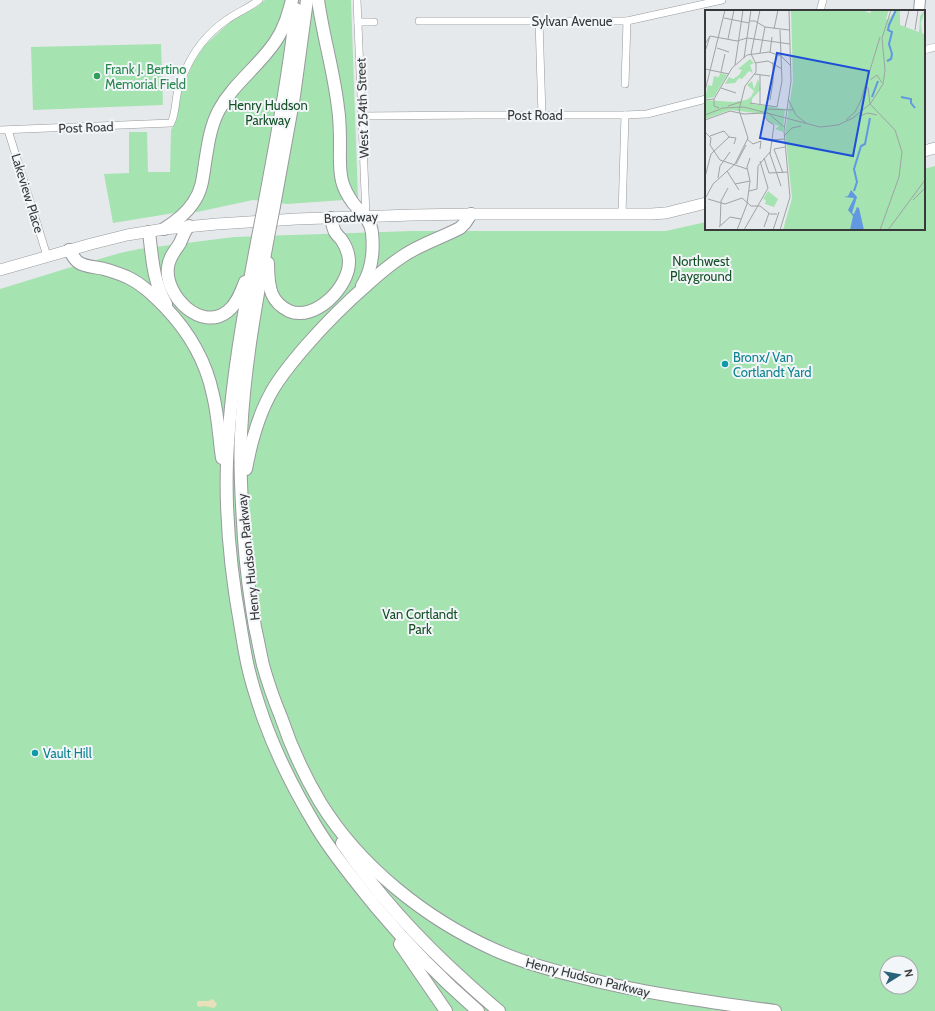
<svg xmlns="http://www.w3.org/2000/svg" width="935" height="1011" font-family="Cabin,sans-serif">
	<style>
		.green { fill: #a5e3b0; fill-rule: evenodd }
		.sand { fill: #e9dfba }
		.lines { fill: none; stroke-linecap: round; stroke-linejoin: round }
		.street-casing { stroke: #979a9c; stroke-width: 8 }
		.secondary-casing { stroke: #979a9c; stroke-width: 12 }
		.primary-casing { stroke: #979a9c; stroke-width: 12 }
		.highway-casing { stroke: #979a9c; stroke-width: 14 }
		.street { stroke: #fff; stroke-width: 7 }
		.secondary { stroke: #fff; stroke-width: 10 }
		.primary { stroke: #fff; stroke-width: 11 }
		.highway { stroke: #fff; stroke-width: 12 }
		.highway-bridge-casing { stroke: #979a9c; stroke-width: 14; stroke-linecap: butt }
		.highway-bridge { stroke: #fff; stroke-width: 12 }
		.leisure-dot { fill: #2e9e5b; stroke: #f3f6f9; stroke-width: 1.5 }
		.culture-dot { fill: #0f9aa8; stroke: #f3f6f9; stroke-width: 1.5 }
		.labels { text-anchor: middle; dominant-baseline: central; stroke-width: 4; stroke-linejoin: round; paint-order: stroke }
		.street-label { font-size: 13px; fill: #38393a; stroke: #f3f6f9 }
		.leisure-label { font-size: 13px; fill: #27864d; stroke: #f3f6f9; text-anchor: start }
		.park-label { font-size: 13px; fill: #145026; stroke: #f3f6f9 }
		.culture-label { font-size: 13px; fill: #0d838f; stroke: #f3f6f9; text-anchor: start }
		.inset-river { fill: none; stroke: #6198e1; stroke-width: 2 }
		.inset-road { fill: none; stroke: #a0a3a4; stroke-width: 1 }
		.view { fill: #1d4ed8; fill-opacity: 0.15; stroke: #1d4ed8; stroke-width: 2 }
		.inset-edge { fill: none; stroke: #38393a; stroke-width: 2 }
	</style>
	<rect width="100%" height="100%" fill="#e6e9eb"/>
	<g class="green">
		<path d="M265 0H351L358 199 287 204 253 200 197 212 174 213 113 223 104 174 129 173V132H147L148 172H170L171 130 177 119 180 95 193 63 205 45 230 22 258 6Z"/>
		<path d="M161 44 163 105 33 110 31 47Z"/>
		<path d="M935 166V1011H0V289L65 269 120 253 139 249 234 237 413 231H666L706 222V229H924V169ZM887 963H911V987H887Z"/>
	</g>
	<path class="sand" d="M213 999 217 1004 216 1006 214 1008 204 1006 199 1007 197 1005V1002L198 1001H208Z"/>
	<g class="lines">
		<defs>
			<g id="street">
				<path d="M357 0 366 216"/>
				<path d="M820 11 823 0"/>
				<path d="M419 21H627L722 0"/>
				<path d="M539 21 542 115"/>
				<path d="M358 22H374"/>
				<path d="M924 50 935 47"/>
				<path d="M625 84 627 21"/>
				<path d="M362 116 475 115H625L647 114 706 99"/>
				<path d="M0 130 171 123C176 113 175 101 178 90 179 86 181 81 183 76 192 53 207 33 228 19 238 12 249 8 259 0"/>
				<path d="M8 130 47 256"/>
				<path d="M622 215 625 115"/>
			</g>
			<path id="secondary" d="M919 11 920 0"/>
			<g id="primary">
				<path d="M924 151 935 148"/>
				<path d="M0 270 91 244 127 235 164 229 217 224 296 219 413 215 471 214H651L666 213 706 203"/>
			</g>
			<g id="highway">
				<path d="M318 0C323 36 334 72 338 108 340 120 340 132 340 145 340 157 339 169 342 181 344 189 348 196 353 203 361 213 371 220 372 233 374 252 372 270 362 286"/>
				<path d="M264 206C276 141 289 75 296 9"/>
				<path d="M274 206 294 96 307 0"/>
				<path d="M189 226C184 231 183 237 180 243 175 251 169 257 168 267 164 295 201 333 228 311 237 304 241 292 245 282"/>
				<path d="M164 229C175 222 186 214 193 203 202 191 203 177 205 163 208 145 210 127 219 110 234 83 258 67 275 42 284 29 288 15 292 0"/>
				<path d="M149 232C152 256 153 282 166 304"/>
				<path d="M258 237C244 311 230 387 227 462 225 518 231 574 241 629 243 641 245 654 248 667 252 685 258 703 264 720 277 756 297 795 317 828 334 856 355 881 376 907 407 944 441 979 478 1011"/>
				<path d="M268 237C256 303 244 368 241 434 239 469 242 504 244 539 246 569 250 598 255 627 258 640 260 652 263 665 268 683 274 700 281 717 291 747 304 775 320 802 360 867 426 919 495 950 524 963 554 971 584 978 647 994 711 1002 775 1011"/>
				<path d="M69 250C72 254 74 259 78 262 84 267 97 267 104 269 112 271 120 274 127 277 142 284 154 296 165 307 189 332 206 361 213 395 218 415 219 437 222 458"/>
				<path d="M268 263C268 273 268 284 272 294 275 301 281 307 289 311 315 322 349 287 349 262 349 254 346 246 341 239 339 237 337 235 335 232 333 228 332 223 331 218"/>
				<path d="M246 469C251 442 258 415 272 391 281 375 293 361 305 347 325 324 346 303 369 283 380 273 391 264 403 256 421 244 441 238 460 228L465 223 471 214"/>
				<path d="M342 843C377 894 420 941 467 983 477 992 488 1002 499 1011"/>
				<path d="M400 944 446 1011"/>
			</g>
		</defs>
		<use href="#street" class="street-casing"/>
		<use href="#secondary" class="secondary-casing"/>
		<use href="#primary" class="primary-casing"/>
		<use href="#highway" class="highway-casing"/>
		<use href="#street" class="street"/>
		<use href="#secondary" class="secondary"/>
		<use href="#primary" class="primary"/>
		<use href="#highway" class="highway"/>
		<defs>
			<g id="highway-bridge">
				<path d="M258 237 264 206"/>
				<path d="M268 237 274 206"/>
			</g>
		</defs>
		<use href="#highway-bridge" class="highway-bridge-casing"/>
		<use href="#highway-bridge" class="highway-bridge"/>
	</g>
	<circle class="leisure-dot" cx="97" cy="76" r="4"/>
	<g class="culture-dot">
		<circle cx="725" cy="364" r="4"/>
		<circle cx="35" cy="753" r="4"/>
	</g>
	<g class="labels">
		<g class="street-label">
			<text x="572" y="21">Sylvan Avenue</text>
			<text transform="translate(362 108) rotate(-92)">West 254th Street</text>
			<text x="535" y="115">Post Road</text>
			<text transform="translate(86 127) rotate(-2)">Post Road</text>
			<text transform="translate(28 193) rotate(73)">Lakeview Place</text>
			<text transform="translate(351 217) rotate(-2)">Broadway</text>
			<text transform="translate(248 557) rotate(-96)">Henry Hudson Parkway</text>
			<text transform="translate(588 977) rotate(14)">Henry Hudson Parkway</text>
		</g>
		<g class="leisure-label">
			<text x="105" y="69">Frank J. Bertino<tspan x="105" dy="15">Memorial Field</tspan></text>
		</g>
		<g class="park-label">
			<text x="268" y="105">Henry Hudson<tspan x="268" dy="15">Parkway</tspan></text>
			<text x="701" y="261">Northwest<tspan x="701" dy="15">Playground</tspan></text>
			<text x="420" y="614">Van Cortlandt<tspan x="420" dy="15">Park</tspan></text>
		</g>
		<g class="culture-label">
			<text x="733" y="357">Bronx/ Van<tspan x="733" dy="15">Cortlandt Yard</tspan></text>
			<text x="43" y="753">Vault Hill</text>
		</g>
	</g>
	<g transform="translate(705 10)">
		<rect width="220" height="220" fill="#e6e9eb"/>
		<path d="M86 0H157L165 3 167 0H184L181 9 183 10 190 0H195V15L214 22 215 6 220 0 216 13 217 23 220 25V220H78L87 188 80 122 88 71ZM45 49 49 53 45 55 48 63 44 61 37 69 34 68 30 73 20 74 24 67 28 69 34 65 37 60 33 59ZM15 63 22 65 9 87 0 89 3 75 7 76 9 66 14 67ZM53 69 56 79 47 89V94L80 99 78 122 70 119 74 116 64 112 60 104 25 100 0 109V90L29 92 41 90 46 87 49 81 42 75 47 71 49 79ZM63 181 73 189 69 197 60 194 61 190 58 189Z" fill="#a5e3b0"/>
		<path d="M146 180 152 187 147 203 149 204 152 197 154 198 159 220H145L148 206 143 200 149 188 139 187 143 186Z" fill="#6198e1"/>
		<path class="inset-river" d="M182 51 186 49 187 44 184 34 187 22 183 20 184 15 191 0M167 87 173 71M196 87 206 89V93L210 98M149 181 152 172 149 159 156 136 160 134 165 108"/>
		<path class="inset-road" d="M19 8 44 13M44 11H50L60 17 84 20M200 17 204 0M69 19 73 0M210 20 213 0M23 29 29 0M0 34 5 26 32 31 42 28 85 34M12 38 24 42M1 39 5 26M65 42 67 27M55 43 60 17M46 44 55 0M39 48 46 0M50 53 63 51 77 59M30 55 38 0M0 59 24 64M16 62 20 44M49 64 65 66M165 70 172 65 177 73M163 77 165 94 190 120 197 142 194 167 175 220M16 78 31 83M0 81 20 0M9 89V96L14 98M83 89 91 105 102 114M0 90 9 89 27 58 42 45 64 42 76 46 85 55M65 90 68 71V52M45 93 72 97M55 94V65M23 96 36 92M72 97 77 71 75 20M60 99 88 100M62 102 79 117M0 105 18 98 39 97 115 117 133 115 148 108 166 93 178 74 180 60 177 28 186 0M154 106 163 103 172 105M0 110 25 101 39 104 58 103 63 111 69 115 65 144 76 176M141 110 150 102 156 90 175 27M0 122 6 128 5 135M79 126 87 118 96 116M24 127 31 128 29 134M42 129 48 134 56 131 55 139M67 130 79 129M5 135 15 150 42 159M59 148 64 163 83 162M31 154 41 135M22 161 34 180M78 163 69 139 80 137M0 167 6 144 24 127 19 121 5 126M13 168 15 156 25 142M30 174 45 171M44 181 52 179 53 156 65 142M1 187 8 174 30 154 43 128 34 100 40 76 51 62V54L46 44M3 189 20 194 37 188 46 196H55L65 204H72M208 190 220 178M15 216 16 191 23 178M14 217 25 207 36 209M59 217 64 203M0 220V191M32 220 42 194 45 171 42 157 45 148M39 220 63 178 55 151M68 220 74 202M75 220 85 187 79 121 86 71 84 0M183 220 220 170"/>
		<path class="view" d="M72 43 164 61 148 146 55 128Z"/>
		<rect width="220" height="220" class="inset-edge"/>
	</g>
	<g transform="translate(899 975) rotate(79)"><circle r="19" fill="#f3f6f9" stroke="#a8aaad"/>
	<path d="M0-3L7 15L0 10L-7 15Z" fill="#2a627c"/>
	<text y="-6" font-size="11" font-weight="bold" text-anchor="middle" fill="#38393a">N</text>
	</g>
</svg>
